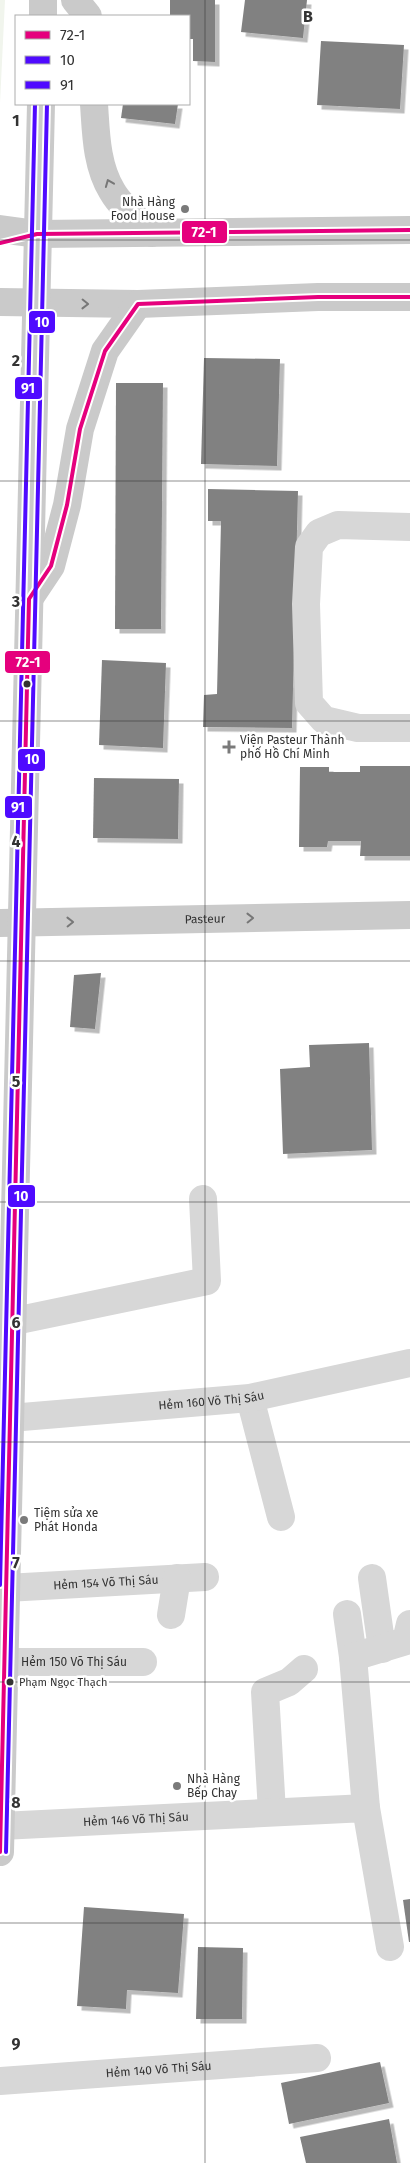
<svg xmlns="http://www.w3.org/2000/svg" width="410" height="2163" font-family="'Fira Sans',sans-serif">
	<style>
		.green { fill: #f1f5ed }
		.building { fill: #818181; filter: url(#shadow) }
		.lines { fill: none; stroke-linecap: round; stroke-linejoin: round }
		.minor { stroke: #d7d7d7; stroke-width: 28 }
		.major { stroke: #cacaca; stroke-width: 28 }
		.bus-1-casing { stroke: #fff; stroke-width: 8 }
		.bus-2-casing { stroke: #fff; stroke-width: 8 }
		.bus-3-casing { stroke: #fff; stroke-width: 8 }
		.bus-1 { stroke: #e5007d; stroke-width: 4 }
		.bus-2 { stroke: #4f0aff; stroke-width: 4 }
		.bus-3 { stroke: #4f0aff; stroke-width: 4 }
		.oneway { stroke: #777 }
		.grid { fill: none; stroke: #333; stroke-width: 1; stroke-opacity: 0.55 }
		.poi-dot { fill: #7a7a7a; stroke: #fff; stroke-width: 2 }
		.bus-dot { fill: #333; stroke: #fff; stroke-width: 2 }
		.labels { text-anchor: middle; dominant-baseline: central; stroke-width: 5; stroke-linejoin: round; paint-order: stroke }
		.bus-label { font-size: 11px; fill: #333; stroke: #fff; text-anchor: start }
		.poi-label { font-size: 12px; fill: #333; stroke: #fff; text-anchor: start }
		.street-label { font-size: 12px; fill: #333; stroke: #fff }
		.grid-label { font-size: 16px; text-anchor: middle; font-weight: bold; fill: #333; stroke: #fff; stroke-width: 5; stroke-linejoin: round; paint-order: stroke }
		.line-badge { stroke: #fff; stroke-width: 2 }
		.badge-label { font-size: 14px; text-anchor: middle; font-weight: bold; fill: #fff }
	</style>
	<defs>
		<filter id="shadow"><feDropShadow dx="4.5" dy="4.5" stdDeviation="0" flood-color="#0004"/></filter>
	</defs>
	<rect width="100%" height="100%" fill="#fff"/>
	<path class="green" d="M0 0H5L0 103Z"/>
	<g class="building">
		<path d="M170 0H215V62L193 61V39H189V16H170Z"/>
		<path d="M245 0H307L303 38 241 32Z"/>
		<path d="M321 41 404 45 400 109 317 105Z"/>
		<path d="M123 104H178L175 124 121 118Z"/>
		<path d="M204 358 280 359 277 466 201 464Z"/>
		<path d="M116 383H163L161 629H115Z"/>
		<path d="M208 489 298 491 292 728 203 727 204 695 217 694 221 521H208Z"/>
		<path d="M102 660 166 663 163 748 99 745Z"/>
		<path d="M360 766H410V856H360L361 841H328L327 847H299L300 767H329V772H360Z"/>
		<path d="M94 778 179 779 178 839 93 838Z"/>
		<path d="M101 973 95 1029 70 1027 74 975Z"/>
		<path d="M369 1043 372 1150 283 1154 280 1069 310 1067 309 1045Z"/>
		<path d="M410 1899V1942H409L403 1900Z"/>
		<path d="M84 1907 184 1914 178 1993 127 1990 126 2009 77 2006Z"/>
		<path d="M198 1947 243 1948 242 2019H196Z"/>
		<path d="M380 2062 389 2103 289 2124 281 2083Z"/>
		<path d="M389 2119 397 2163H306L300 2137Z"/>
	</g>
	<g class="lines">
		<g class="minor">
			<path d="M410 527 338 525 319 533 309 547 306 604 309 703 324 720 358 728H410"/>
			<path d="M0 1324 207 1281 203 1199"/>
			<path d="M250 1398 281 1517"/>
			<path id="s1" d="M10 1418 250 1398 410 1363"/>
			<path d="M372 1578 382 1649"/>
			<path id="s2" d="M6 1588 205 1577"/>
			<path d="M347 1614 353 1657"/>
			<path d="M171 1615 177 1578"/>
			<path id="s3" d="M4 1662H143"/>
			<path d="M366 1808 353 1657 406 1641 410 1624"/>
			<path d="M272 1812 265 1692 289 1682 304 1669"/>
			<path id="s4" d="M1 1826 366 1808 390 1947"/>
			<path id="s5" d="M0 2081 317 2058"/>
		</g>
		<g class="major">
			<path d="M75 0 88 16"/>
			<path d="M43 16V0"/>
			<path d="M94 104C96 132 96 165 112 191 121 207 138 220 152 233"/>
			<path d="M0 229 37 234 410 230"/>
			<path d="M0 302 138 304 318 297H410"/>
			<path d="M29 599 51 566 67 505 80 429 105 351 138 304"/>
			<path id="s6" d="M0 923 410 915"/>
			<path d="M0 1852 41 104"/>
		</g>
		<defs>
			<g id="bus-1">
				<path d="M0 243 37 234 410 230"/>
				<path d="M0 1852 29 599 51 566 67 505 80 429 105 351 138 304 318 297H410"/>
			</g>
			<path id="bus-2" d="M6 1852 47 104"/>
			<path id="bus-3" d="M0 1585 35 104"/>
		</defs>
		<use href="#bus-1" class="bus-1-casing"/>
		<use href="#bus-2" class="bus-2-casing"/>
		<use href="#bus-3" class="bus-3-casing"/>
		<use href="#bus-1" class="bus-1"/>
		<use href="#bus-2" class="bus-2"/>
		<use href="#bus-3" class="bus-3"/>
	</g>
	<defs><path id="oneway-chevron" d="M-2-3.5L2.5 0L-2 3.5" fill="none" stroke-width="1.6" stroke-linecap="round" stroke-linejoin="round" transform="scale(1.25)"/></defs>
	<g class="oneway">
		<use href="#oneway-chevron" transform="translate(109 183) rotate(-112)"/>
		<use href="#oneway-chevron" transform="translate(85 304) rotate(1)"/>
		<use href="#oneway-chevron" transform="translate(250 918) rotate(-1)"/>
		<use href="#oneway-chevron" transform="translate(70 922) rotate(-1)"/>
	</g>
	<path class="grid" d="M205 0V2163M0 240H410M0 481H410M0 721H410M0 961H410M0 1202H410M0 1442H410M0 1682H410M0 1923H410"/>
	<g class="poi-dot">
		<circle cx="185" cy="209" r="5"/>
		<path d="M226.5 739.5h5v5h5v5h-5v5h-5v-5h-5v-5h5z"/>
		<circle cx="24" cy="1520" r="5"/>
		<circle cx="177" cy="1786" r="5"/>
	</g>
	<g class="bus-dot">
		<circle cx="27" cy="684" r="4.5"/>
		<circle cx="10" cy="1682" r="4.5"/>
	</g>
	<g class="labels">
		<g class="bus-label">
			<text x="19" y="1682">Phạm Ngọc Thạch</text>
		</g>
		<g class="poi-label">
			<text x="175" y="202" text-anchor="end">Nhà Hàng<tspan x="175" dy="14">Food House</tspan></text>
			<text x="240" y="740">Viện Pasteur Thành<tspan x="240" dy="14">phố Hồ Chí Minh</tspan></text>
			<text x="34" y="1513">Tiệm sửa xe<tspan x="34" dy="14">Phát Honda</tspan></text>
			<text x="187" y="1779">Nhà Hàng<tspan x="187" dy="14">Bếp Chay</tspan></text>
		</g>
		<g class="street-label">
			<text stroke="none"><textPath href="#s6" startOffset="205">Pasteur</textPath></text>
			<text stroke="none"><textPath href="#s1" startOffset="202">Hẻm 160 Võ Thị Sáu</textPath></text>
			<text stroke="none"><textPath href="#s2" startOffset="100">Hẻm 154 Võ Thị Sáu</textPath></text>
			<text stroke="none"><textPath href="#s3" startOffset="70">Hẻm 150 Võ Thị Sáu</textPath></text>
			<text stroke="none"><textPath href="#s4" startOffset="135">Hẻm 146 Võ Thị Sáu</textPath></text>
			<text stroke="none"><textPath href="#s5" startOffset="159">Hẻm 140 Võ Thị Sáu</textPath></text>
		</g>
	</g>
	<g class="grid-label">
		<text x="308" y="22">B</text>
		<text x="16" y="126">1</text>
		<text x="16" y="366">2</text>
		<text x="16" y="607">3</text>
		<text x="16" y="847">4</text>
		<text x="16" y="1087">5</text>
		<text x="16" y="1328">6</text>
		<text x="16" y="1568">7</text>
		<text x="16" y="1808">8</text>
		<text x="16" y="2049">9</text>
	</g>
	<g class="line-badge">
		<rect x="181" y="220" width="47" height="24" rx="5" fill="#e5007d"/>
		<rect x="28" y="310" width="28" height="24" rx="5" fill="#4f0aff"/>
		<rect x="14" y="376" width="29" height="24" rx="5" fill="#4f0aff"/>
		<rect x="4" y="650" width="47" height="24" rx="5" fill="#e5007d"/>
		<rect x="17" y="748" width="29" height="24" rx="5" fill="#4f0aff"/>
		<rect x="4" y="795" width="29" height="24" rx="5" fill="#4f0aff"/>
		<rect x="7" y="1184" width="29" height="24" rx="5" fill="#4f0aff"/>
	</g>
	<g class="badge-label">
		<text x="204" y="237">72-1</text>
		<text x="42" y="327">10</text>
		<text x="28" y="393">91</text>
		<text x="28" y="667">72-1</text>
		<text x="32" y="764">10</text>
		<text x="18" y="812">91</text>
		<text x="21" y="1201">10</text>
	</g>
	<rect x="15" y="15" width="175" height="90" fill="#ffffff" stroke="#adadad"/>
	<rect x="25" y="31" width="25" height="8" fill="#e5007d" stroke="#adadad"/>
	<text x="60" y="40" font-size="15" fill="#333333">72-1</text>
	<rect x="25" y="56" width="25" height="8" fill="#4f0aff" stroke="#adadad"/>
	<text x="60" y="65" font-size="15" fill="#333333">10</text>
	<rect x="25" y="81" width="25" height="8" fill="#4f0aff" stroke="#adadad"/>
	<text x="60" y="90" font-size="15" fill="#333333">91</text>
</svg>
